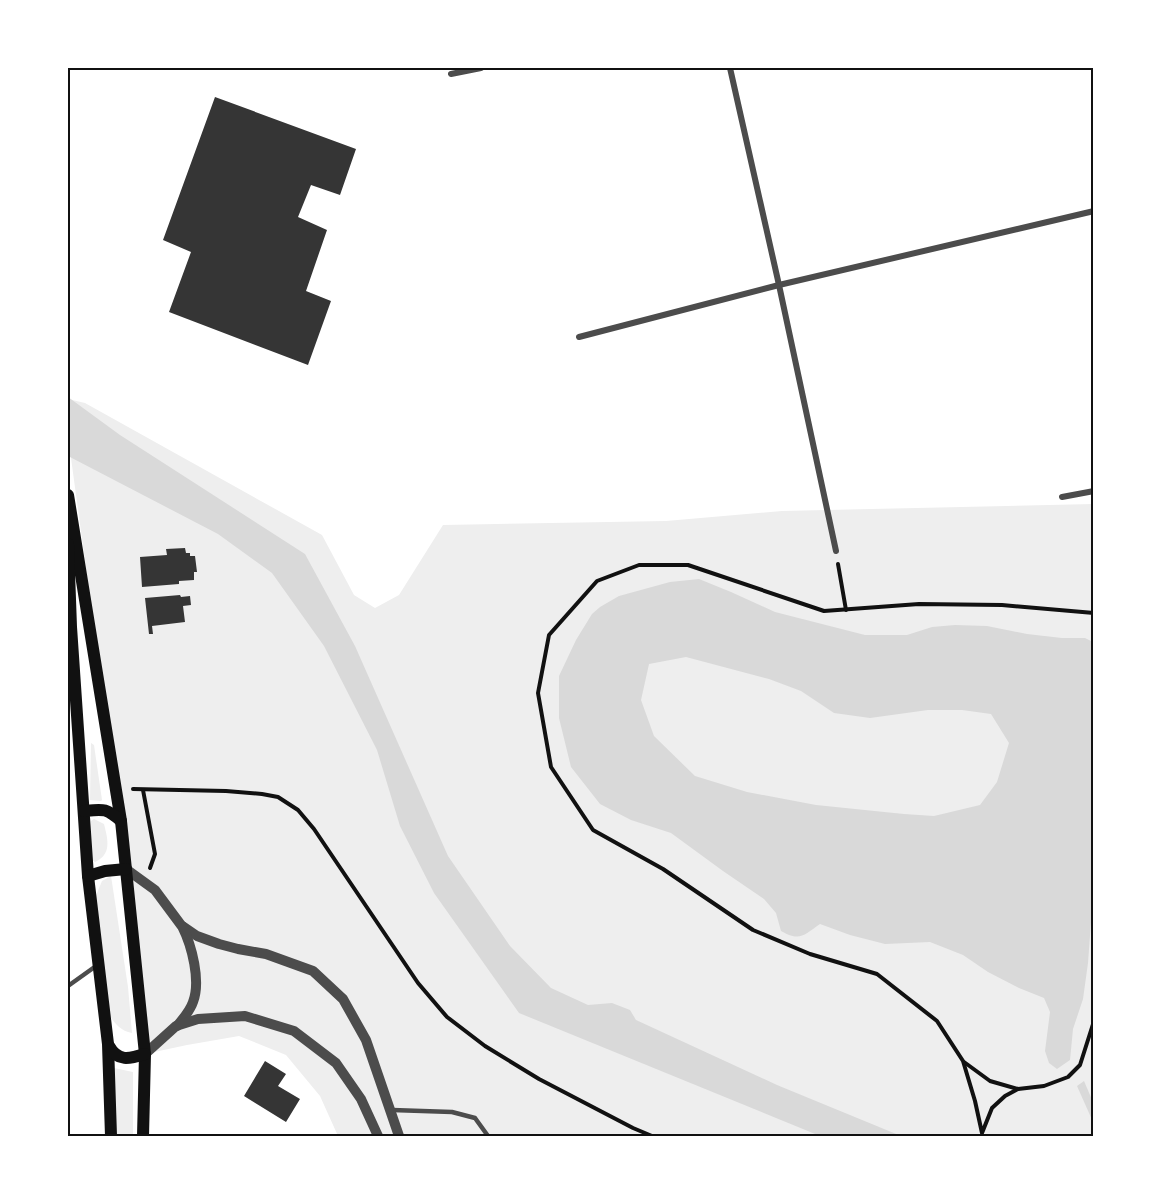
<svg xmlns="http://www.w3.org/2000/svg" width="1161" height="1204" font-family="'DejaVu Sans',sans-serif">
	<style>
		.green { fill: #eee }
		.water { fill: #d9d9d9; fill-rule: evenodd }
		.building { fill: #353535 }
		.lines { fill: none; stroke-linecap: round; stroke-linejoin: round }
		.path { stroke: #111; stroke-width: 4 }
		.service { stroke: #4c4c4c; stroke-width: 4.5 }
		.minor { stroke: #4c4c4c; stroke-width: 6 }
		.tertiary { stroke: #4c4c4c; stroke-width: 10 }
		.secondary { stroke: #111; stroke-width: 12 }
		.neatline { fill: none; stroke: #111; stroke-width: 2 }
	</style>
	<rect width="100%" height="100%" fill="#fff"/>
	<g class="green">
		<path d="M68 399 85 403 322 535 354 595 375 608 399 595 443 525 666 521 782 511 1093 504V1136H338L320 1096 286 1055 239 1036 187 1045 145 1054 116 789 71 458Z"/>
		<path d="M91 743 94 745 102 800 101 801 90 800Z"/>
		<path d="M94 819 104 824C108 840 112 854 95 862L92 860 91 821Z"/>
		<path d="M111 876 128 987 132 1033C121 1031 115 1024 110 1016L95 898 102 881Z"/>
		<path d="M114 1068 133 1072V1136H113Z"/>
	</g>
	<g class="water">
		<path d="M68 397 120 435 305 554 355 646 448 856 510 946 551 988 588 1005 612 1003 630 1010 636 1020 777 1085 901 1136H820L519 1013 434 893 400 826 377 750 324 646 272 573 218 534 68 456Z"/>
		<path d="M699 579 731 592 775 612 865 635H907L932 627 955 625 987 626 1027 634 1062 638H1085L1093 642V895L1088 963 1083 999 1073 1029 1070 1060 1057 1069 1049 1063 1045 1051 1050 1012 1044 998 1019 988 988 972 963 955 930 942 885 944 850 935 820 924C804 935 800 942 781 931L776 913 764 899 723 871 671 833 631 820 600 804 571 767 559 718V676L576 640 592 614 600 607 619 596 670 582ZM686 657 769 679 801 691 834 713 870 718 928 710H962L991 714 1009 743 997 782 980 805 934 816 904 814 816 805 747 792 695 776 654 736 641 700 649 664Z"/>
		<path d="M1084 1081 1093 1102V1122L1077 1086Z"/>
	</g>
	<g class="building">
		<path d="M215 97 356 149 340 195 311 185 298 217 327 230 306 291 331 301 308 365 169 312 191 252 163 240Z"/>
		<path d="M185 548 186 553H190V556H195L197 572H194V580L179 581V584L142 587 140 557 167 555 166 549Z"/>
		<path d="M180 595 181 597 190 596 191 605 183 606 185 622 152 626 153 634H149L145 598Z"/>
		<path d="M265 1061 286 1074 278 1086 300 1099 286 1122 244 1096Z"/>
	</g>
	<g class="lines">
		<g class="path">
			<path d="M838 564 846 610"/>
			<path d="M1094 613 1002 605 919 604 824 611 688 565H639L597 581 549 635 538 693 551 767 593 830 663 869 753 930 810 954 877 974 937 1021 963 1061 975 1101 982 1133 992 1108 1005 1096 1018 1089 1044 1086 1068 1077 1080 1065 1094 1021"/>
			<path d="M133 789 226 791 262 794 278 797 298 810 314 829 418 983 447 1017 485 1046 539 1079 633 1128 652 1136"/>
			<path d="M143 790 155 854 150 868"/>
			<path d="M964 1062 990 1081 1018 1089"/>
		</g>
		<g class="service">
			<path d="M68 986 96 966"/>
			<path d="M392 1110 452 1112 475 1118 488 1136"/>
		</g>
		<g class="minor">
			<path d="M730 68 779 285 836 551"/>
			<path d="M451 74 481 68"/>
			<path d="M579 337 779 285 1094 211"/>
			<path d="M1062 497 1094 491"/>
		</g>
		<g class="tertiary">
			<path d="M126 869 155 890 181 925 197 936 219 944 238 949 266 954 313 971 343 999 366 1040 399 1136"/>
			<path d="M177 1026C183 1019 190 1011 193 1002 201 981 192 946 182 926"/>
			<path d="M145 1054 176 1026 198 1019 245 1016 294 1031 336 1063 361 1099 378 1136"/>
		</g>
		<g class="secondary">
			<path d="M68 495 121 821 145 1054 143 1136"/>
			<path d="M68 544 71 627 88 876 108 1044 111 1136"/>
			<path d="M84 811C104 809 106 808 121 821"/>
			<path d="M88 876 105 871 126 869"/>
			<path d="M109 1046C118 1062 129 1059 145 1054"/>
		</g>
	</g>
	<rect width="1161" height="1204" fill="none" stroke="#ffffff" stroke-width="138"/>
	<rect x="69" y="69" width="1023" height="1066" class="neatline"/>
</svg>
